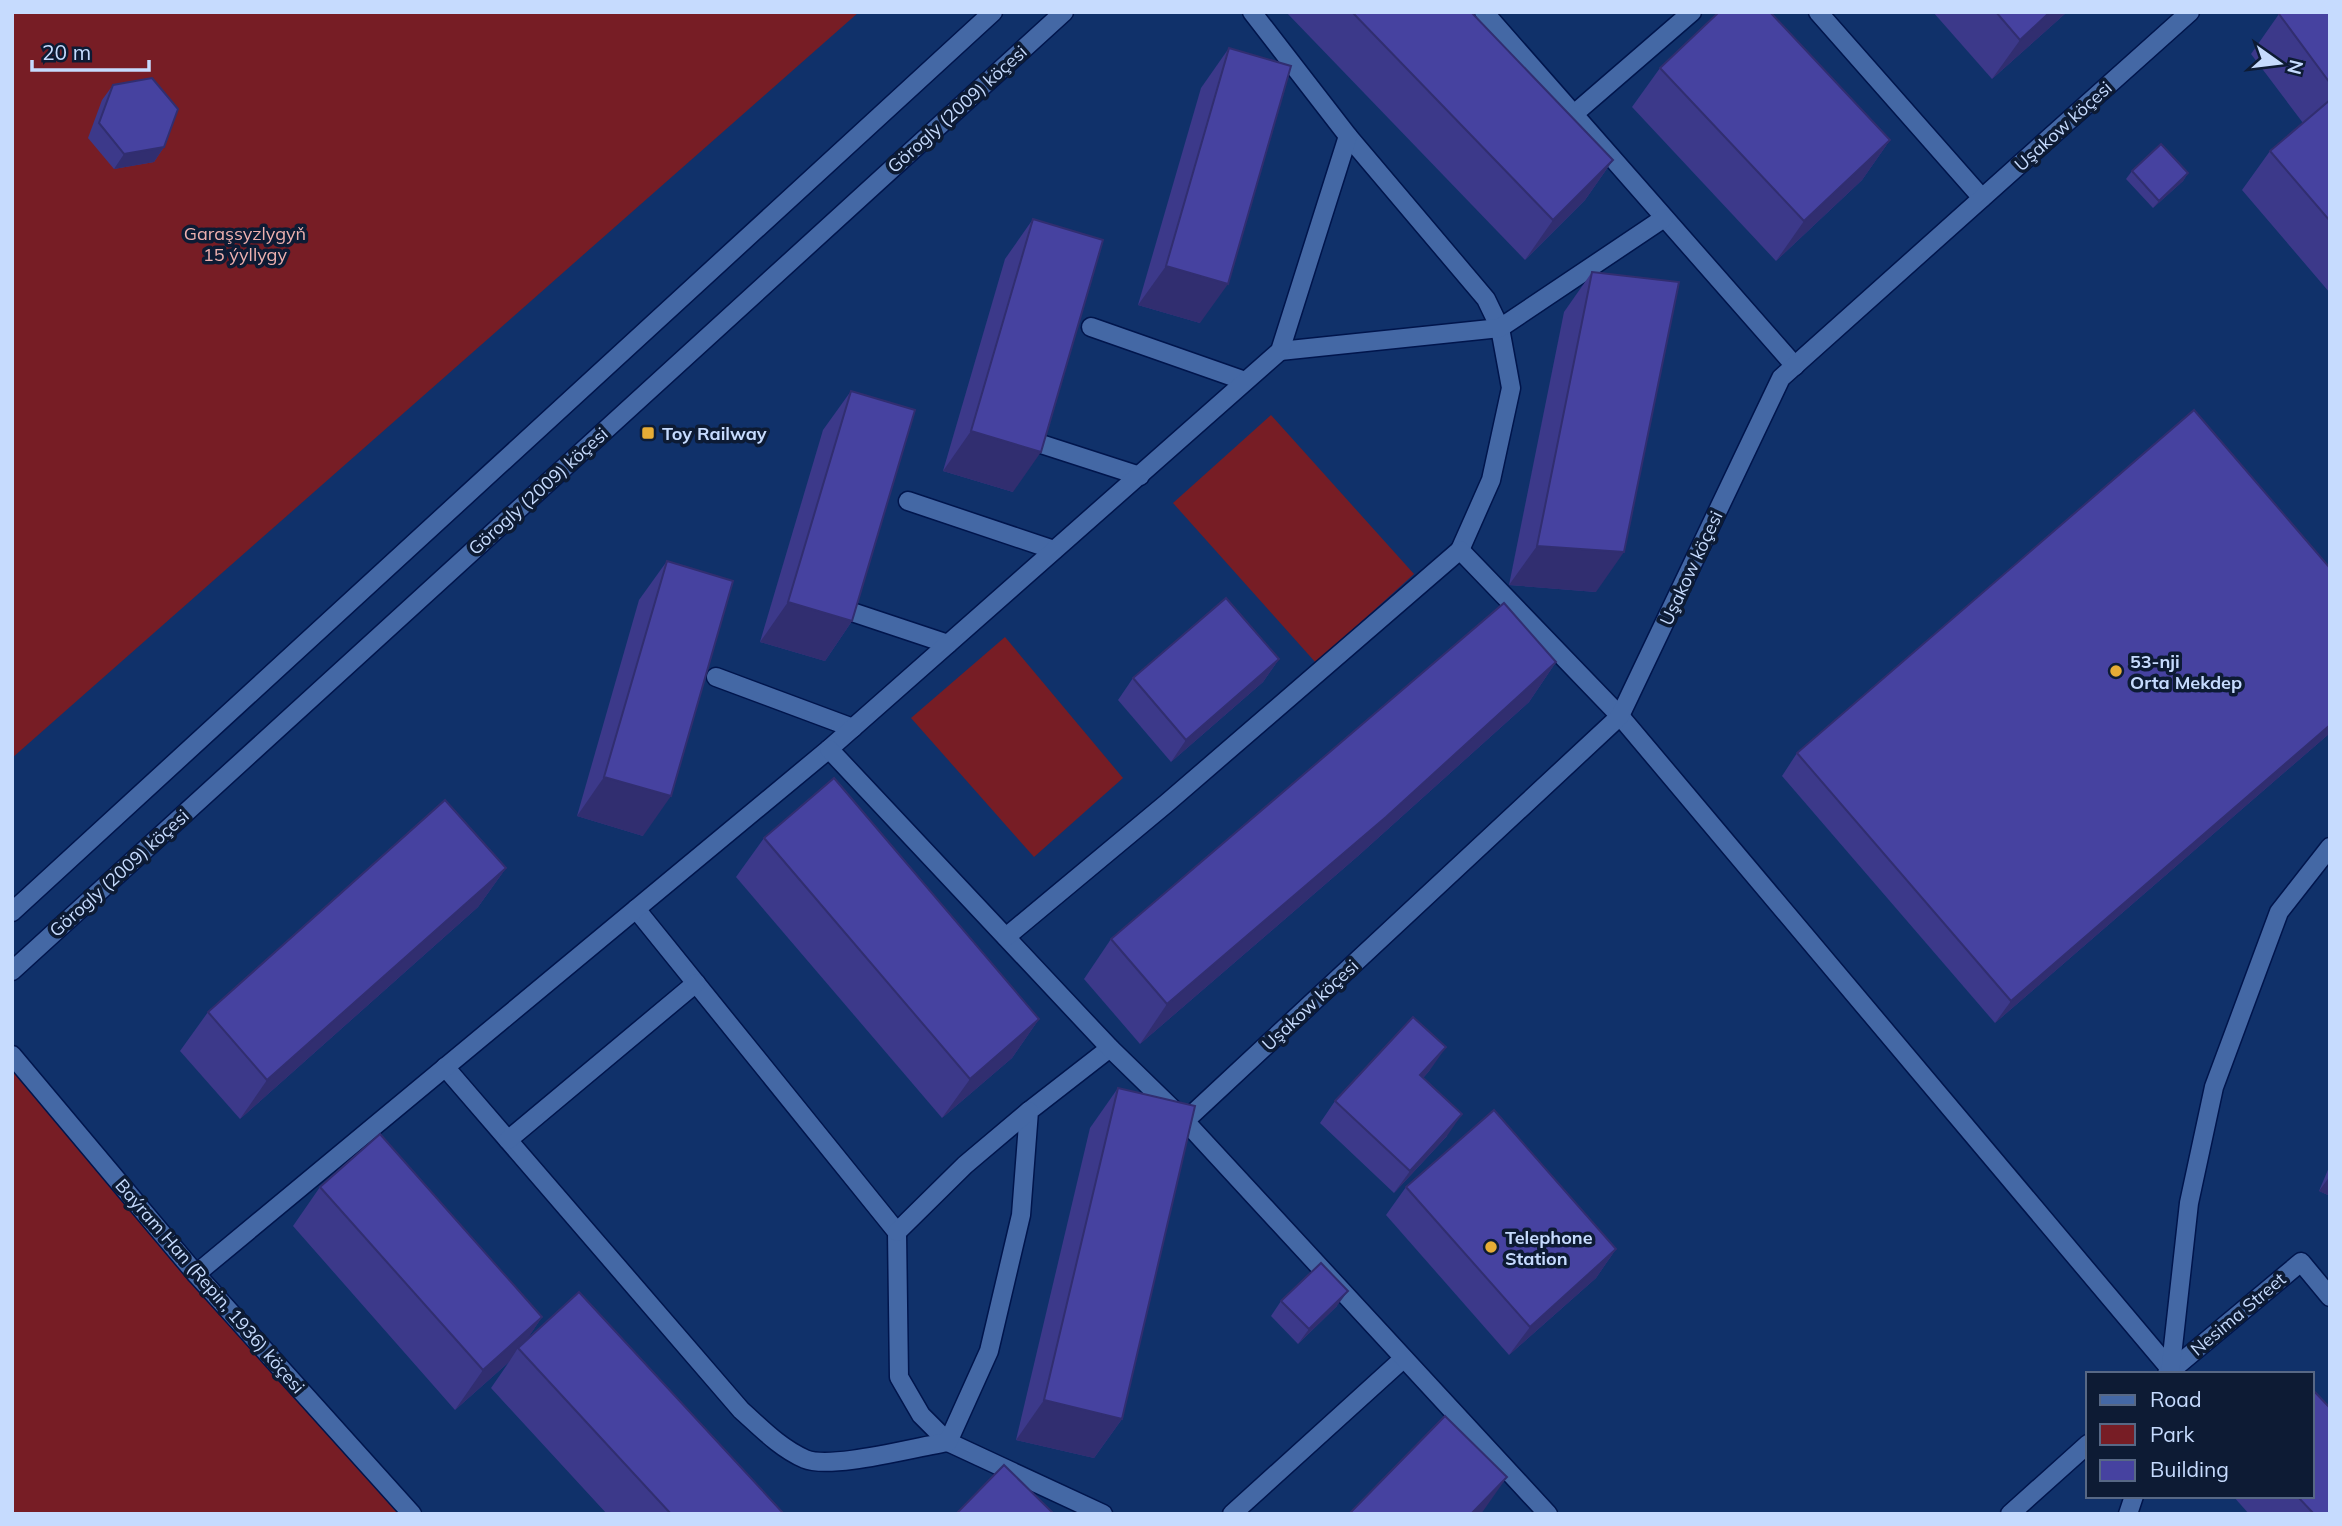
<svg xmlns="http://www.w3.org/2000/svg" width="2342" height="1526" font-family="Mulish,sans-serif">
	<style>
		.green { fill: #771d25 }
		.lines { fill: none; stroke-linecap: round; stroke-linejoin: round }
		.lane-casing { stroke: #00154c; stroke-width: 21 }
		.street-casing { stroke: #00154c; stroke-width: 21 }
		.secondary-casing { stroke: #00154c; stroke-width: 21 }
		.lane { stroke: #4468a5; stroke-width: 18 }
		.street { stroke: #4468a5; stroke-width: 18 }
		.secondary { stroke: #4468a5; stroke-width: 18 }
		.wall { fill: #3c398a }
		.shaded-wall { fill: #312e70 }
		.building { fill: #4642a0; stroke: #312e70; stroke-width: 2 }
		.poi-dot { fill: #e6ac36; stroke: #0d1b34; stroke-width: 2.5 }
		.labels { text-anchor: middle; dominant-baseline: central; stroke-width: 7; stroke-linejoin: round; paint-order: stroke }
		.street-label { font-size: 18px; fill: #c6dbfe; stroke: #0d1b34 }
		.park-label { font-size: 18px; fill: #eeb1af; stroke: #0d1b34 }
		.poi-label { font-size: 18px; font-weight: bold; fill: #c6dbfe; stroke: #0d1b34; text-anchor: start }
	</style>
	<rect width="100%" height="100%" fill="#10316a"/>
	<g class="green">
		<path d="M12 12H859L12 758Z"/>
		<path d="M1271 415 1414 574 1316 663 1173 503Z"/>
		<path d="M1005 637 1123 778 1034 857 911 718Z"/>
		<path d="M12 1054 418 1514H12Z"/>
	</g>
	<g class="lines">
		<defs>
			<g id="lane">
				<path d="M1484 12 1795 366"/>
				<path d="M1574 114 1692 12"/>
				<path d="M1348 136 1486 299 1500 328 1511 388 1491 480 1460 550"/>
				<path d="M1091 327 1245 381"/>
				<path d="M1280 351 1500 328 1664 218"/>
				<path d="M1041 444 1140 476"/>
				<path d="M908 501 1054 550"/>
				<path d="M852 612 948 644"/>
				<path d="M716 677 853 728"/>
				<path d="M636 909 897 1232 899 1377 921 1415 948 1442 1103 1514"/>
				<path d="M445 1067 741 1410C761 1428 780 1448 805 1459 831 1470 915 1447 948 1442L989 1351 1021 1215 1029 1111 1110 1048"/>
				<path d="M508 1140 696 983"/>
				<path d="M897 1232 965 1165 1029 1111"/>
				<path d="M196 1274 829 749 1280 351 1348 136 1252 12"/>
				<path d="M1232 1514 1403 1359"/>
			</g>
			<g id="street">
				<path d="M1818 12 1982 198"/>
				<path d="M829 749 1110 1048 1185 1121 1548 1514"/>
				<path d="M1006 937 1167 803 1460 550 1620 716 2171 1370"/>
				<path d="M1185 1121 1620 716 1781 378 2190 12"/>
				<path d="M2167 1374 2301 1262 2330 1297"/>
				<path d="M2170 1374 2189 1203 2214 1087 2279 912 2330 847"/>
				<path d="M2010 1514 2088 1444"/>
				<path d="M2128 1514 2134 1496"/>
			</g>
			<g id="secondary">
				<path d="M12 912 993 12"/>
				<path d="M12 971 1064 12"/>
				<path d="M12 1055 196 1274 412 1514"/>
			</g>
		</defs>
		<use href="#lane" class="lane-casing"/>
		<use href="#street" class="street-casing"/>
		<use href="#secondary" class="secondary-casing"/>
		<use href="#lane" class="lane"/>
		<use href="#street" class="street"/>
		<use href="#secondary" class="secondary"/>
	</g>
	<g class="wall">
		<path d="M1286 12H1471L1613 160 1585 200 1525 260Z"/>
		<path d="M1933 12H2067L1992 79Z"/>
		<path d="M2330 12V293L2242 190 2270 151 2303 123 2251 54 2279 14Z"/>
		<path d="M1229 48 1200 323 1138 305 1201 88Z"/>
		<path d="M1660 68 1890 140 1862 180 1776 261 1632 107Z"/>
		<path d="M113 85 164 147 154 162 114 169 88 138 102 100Z"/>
		<path d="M2132 171 2188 173 2183 181 2153 208 2126 179Z"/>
		<path d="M1033 219 1013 492 943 471 1005 259Z"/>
		<path d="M1592 272 1596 592 1509 585 1564 312Z"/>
		<path d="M851 391 852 621 825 661 760 642 823 430Z"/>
		<path d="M667 561 643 836 577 816 639 600Z"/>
		<path d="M2330 568V733L1995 1023 1782 776 1797 753Z"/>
		<path d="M1279 659 1263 682 1171 762 1118 700 1133 678Z"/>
		<path d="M1556 662 1529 702 1358 856 1140 1044 1084 979 1111 939Z"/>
		<path d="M764 838 1039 1019 1012 1058 942 1118 736 877Z"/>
		<path d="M506 868 478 907 240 1119 180 1051 208 1012Z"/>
		<path d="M1430 1070 1423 1078 1447 1136 1394 1193 1320 1123 1335 1101Z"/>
		<path d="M1118 1088 1122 1419 1094 1458 1016 1440 1090 1128Z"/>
		<path d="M2330 1165V1196L2319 1191Z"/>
		<path d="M320 1187 542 1317 525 1342 784 1514H607L491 1388 509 1362 455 1410 293 1226Z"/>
		<path d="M1406 1187 1616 1249 1596 1278 1509 1355 1386 1215Z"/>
		<path d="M1281 1301 1337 1306 1298 1344 1271 1316Z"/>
		<path d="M2233 1496H2312L2330 1514H2249Z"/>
	</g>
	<g class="shaded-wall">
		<path d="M2050 12H2067L1992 79 2020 40Z"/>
		<path d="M1890 140 1862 180 1776 261 1804 221Z"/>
		<path d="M164 147 154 162 114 169 124 154Z"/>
		<path d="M1613 160 1585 200 1525 260 1553 220Z"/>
		<path d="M2188 173 2183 181 2153 208 2159 201Z"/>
		<path d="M1166 266 1228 284 1200 323 1138 305Z"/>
		<path d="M971 431 1041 452 1013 492 943 471Z"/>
		<path d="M1537 546 1624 552 1596 592 1509 585Z"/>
		<path d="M788 602 852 621 825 661 760 642Z"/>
		<path d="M1279 659 1263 682 1171 762 1186 740Z"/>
		<path d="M1556 662 1529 702 1358 856 1140 1044 1167 1004Z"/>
		<path d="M2330 725V733L1995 1023 2011 1001Z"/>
		<path d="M604 777 671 796 643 836 577 816Z"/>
		<path d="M506 868 478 907 240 1119 267 1080Z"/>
		<path d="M1039 1019 1012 1058 942 1118 970 1079Z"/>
		<path d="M1446 1047 1430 1070 1405 1098 1420 1075Z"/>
		<path d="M1462 1114 1447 1136 1394 1193 1410 1171Z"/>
		<path d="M2330 1176V1196L2319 1191Z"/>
		<path d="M1616 1249 1596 1278 1509 1355 1530 1327Z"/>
		<path d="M1348 1291 1337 1306 1298 1344 1309 1329Z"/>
		<path d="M542 1317 520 1350 518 1348 509 1362 455 1410 483 1370Z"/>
		<path d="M1044 1400 1122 1419 1094 1458 1016 1440Z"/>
		<path d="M1507 1477 1481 1514H1471Z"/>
	</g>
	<g class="building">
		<path d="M1352 12H1471L1613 160 1553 220Z"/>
		<path d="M1719 12H1770L1890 140 1804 221 1660 68Z"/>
		<path d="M1996 12H2050L2020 40Z"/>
		<path d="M2281 12H2330V83L2279 14Z"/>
		<path d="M1229 48 1291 66 1228 284 1166 266Z"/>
		<path d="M152 78 178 109 164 147 124 154 99 123 113 85Z"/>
		<path d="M2330 100V221L2270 151Z"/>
		<path d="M2161 144 2188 173 2159 201 2132 171Z"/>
		<path d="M1033 219 1103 240 1041 452 971 431Z"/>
		<path d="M1592 272 1679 282 1624 552 1537 546Z"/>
		<path d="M851 391 915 410 852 621 788 602Z"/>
		<path d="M2194 410 2330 568V725L2011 1001 1797 753Z"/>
		<path d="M667 561 733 581 671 796 604 777Z"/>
		<path d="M1226 598 1279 659 1186 740 1133 678Z"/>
		<path d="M1504 603 1556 662 1386 817 1167 1004 1111 939Z"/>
		<path d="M834 778 1039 1019 970 1079 764 838Z"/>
		<path d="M445 800 506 868 267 1080 208 1012Z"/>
		<path d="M1413 1017 1446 1047 1420 1075 1462 1114 1410 1171 1335 1101Z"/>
		<path d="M1118 1088 1195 1106 1122 1419 1044 1400Z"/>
		<path d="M1494 1110 1616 1249 1530 1327 1406 1187Z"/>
		<path d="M380 1134 542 1317 483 1370 320 1187Z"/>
		<path d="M1321 1263 1348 1291 1309 1329 1281 1301Z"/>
		<path d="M579 1292 784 1514H671L518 1348Z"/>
		<path d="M2312 1389 2330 1408V1514H2314L2297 1496H2312Z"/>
		<path d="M1445 1416 1507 1477 1471 1514H1349Z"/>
		<path d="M1004 1465 1054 1514H956Z"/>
	</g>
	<g class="poi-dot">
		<rect x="641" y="426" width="14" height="14" rx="3.5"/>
		<circle cx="2116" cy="671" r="7"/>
		<circle cx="1491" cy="1247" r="7"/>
	</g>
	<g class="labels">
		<g class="street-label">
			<text transform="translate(957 109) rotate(-42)">Görogly (2009) köçesi</text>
			<text transform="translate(2063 126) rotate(-42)">Uşakow köçesi</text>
			<text transform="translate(538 491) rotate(-42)">Görogly (2009) köçesi</text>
			<text transform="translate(1691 568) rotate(-65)">Uşakow köçesi</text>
			<text transform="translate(119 873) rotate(-42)">Görogly (2009) köçesi</text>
			<text transform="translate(1310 1005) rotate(-43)">Uşakow köçesi</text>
			<text transform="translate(210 1286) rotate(49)">Baýram Han (Repin, 1936) köçesi</text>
			<text transform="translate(2238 1314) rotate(-40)">Nesima Street</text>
		</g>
		<g class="park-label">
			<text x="245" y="233">Garaşsyzlygyň<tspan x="245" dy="21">15 ýyllygy</tspan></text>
		</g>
		<g class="poi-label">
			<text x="662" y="433">Toy Railway</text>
			<text x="2130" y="661">53-nji<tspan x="2130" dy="21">Orta Mekdep</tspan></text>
			<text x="1505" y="1237">Telephone<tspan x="1505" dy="21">Station</tspan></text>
		</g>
	</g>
	<rect width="2342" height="1526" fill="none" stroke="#c6dbfe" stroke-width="28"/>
	<rect x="2086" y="1372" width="228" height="126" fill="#0d1b34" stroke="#576885" stroke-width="2"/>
	<rect x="2100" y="1395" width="35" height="10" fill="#4468a5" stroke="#576885" stroke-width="2"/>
	<text x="2150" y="1407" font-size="21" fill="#c6dbfe">Road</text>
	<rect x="2100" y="1424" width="35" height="21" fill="#771d25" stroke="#576885" stroke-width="2"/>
	<text x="2150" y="1442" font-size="21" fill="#c6dbfe">Park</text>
	<rect x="2100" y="1460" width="35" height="21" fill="#4642a0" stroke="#576885" stroke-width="2"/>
	<text x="2150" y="1477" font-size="21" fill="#c6dbfe">Building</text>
	<g transform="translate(2279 63) rotate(104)" stroke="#0d1b34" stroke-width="5" paint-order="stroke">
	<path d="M0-5L12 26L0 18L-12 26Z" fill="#c6dbfe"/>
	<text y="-10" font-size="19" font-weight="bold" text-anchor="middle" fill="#c6dbfe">N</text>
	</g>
	<path d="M32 60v10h117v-10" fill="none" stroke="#c6dbfe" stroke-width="3.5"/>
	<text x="42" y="60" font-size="21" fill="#c6dbfe" stroke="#0d1b34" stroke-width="5" paint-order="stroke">20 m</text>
</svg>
